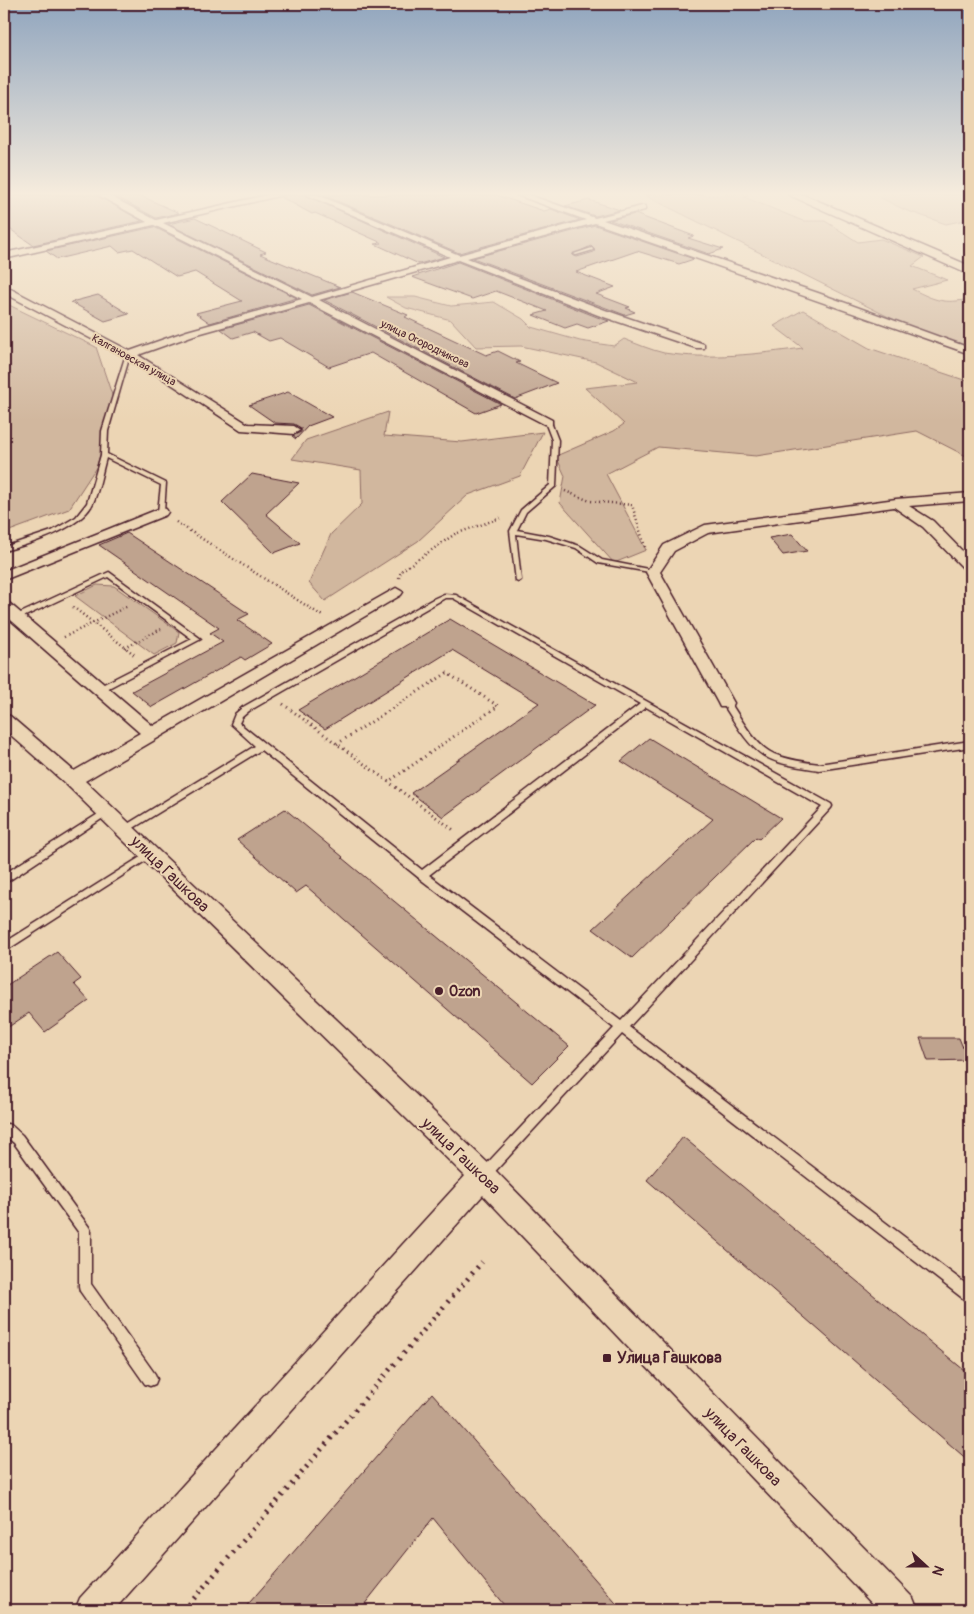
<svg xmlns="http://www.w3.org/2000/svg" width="974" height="1614" font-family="Pangolin,sans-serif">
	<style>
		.green { fill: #d1b79e; stroke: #8e6b64 }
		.building { fill: #bfa38e; stroke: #4a1f2b; fill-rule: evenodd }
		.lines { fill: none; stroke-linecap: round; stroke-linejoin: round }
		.service-casing { stroke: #4a1f2b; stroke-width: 3 }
		.minor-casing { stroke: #4a1f2b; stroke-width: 3 }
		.primary-casing { stroke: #4a1f2b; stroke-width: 3 }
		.path-far2 { stroke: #4a1f2b; stroke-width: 2.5; stroke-dasharray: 1 3; stroke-linecap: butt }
		.path-far1 { stroke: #4a1f2b; stroke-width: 3; stroke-dasharray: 1 4; stroke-linecap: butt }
		.path { stroke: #4a1f2b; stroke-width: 5; stroke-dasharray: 2 5.5; stroke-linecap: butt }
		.service { fill: #ecd5b4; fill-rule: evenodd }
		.minor { fill: #ecd5b4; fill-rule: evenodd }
		.primary { fill: #ecd5b4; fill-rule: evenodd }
		.poi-dot { fill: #4a1f2b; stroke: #ecd5b4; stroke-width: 2 }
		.labels { text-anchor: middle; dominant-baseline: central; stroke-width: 4; stroke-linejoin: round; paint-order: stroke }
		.far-street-label { font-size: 11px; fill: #4a1f2b; stroke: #ecd5b4 }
		.poi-label { font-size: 14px; font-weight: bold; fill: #4a1f2b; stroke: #ecd5b4; text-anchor: start }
		.near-street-label { font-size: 16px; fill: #4a1f2b; stroke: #ecd5b4 }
		.near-poi-label { font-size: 16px; font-weight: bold; fill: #4a1f2b; stroke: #ecd5b4; text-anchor: start }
	</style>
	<rect width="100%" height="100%" fill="#ecd5b4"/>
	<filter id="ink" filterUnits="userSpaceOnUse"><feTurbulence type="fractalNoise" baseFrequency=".02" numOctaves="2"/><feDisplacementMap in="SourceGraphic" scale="10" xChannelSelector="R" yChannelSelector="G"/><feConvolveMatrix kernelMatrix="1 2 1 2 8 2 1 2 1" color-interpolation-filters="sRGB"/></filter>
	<g filter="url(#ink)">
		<g class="green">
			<path d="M644 195H748L744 197 803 221H825L858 242 881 239 924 257 912 266 947 280 912 289C936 301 944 304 970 299V350L927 336Z"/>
			<path d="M882 195H970V219L946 224 905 210 879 197Z"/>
			<path d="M386 297H415L451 306 494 302 523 319 531 327 580 341 614 346 624 339C637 344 651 350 664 353 709 360 758 354 803 348L774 326 803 310 869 348 970 382V458L917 431 756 456 658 447 606 474 646 550 614 563 560 503 565 476 556 456 614 431 624 424 585 388 638 382 596 362 521 346 476 347 451 320 406 308Z"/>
			<path d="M9 305 96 347 114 401 97 466 69 509 4 533V306Z"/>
			<path d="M388 412 384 436 462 442 543 432 520 476 468 495 418 541 325 601 309 583 331 534 362 504 361 470 292 459 306 440Z"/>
			<path d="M97 585 114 586 179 632 177 643 154 655 75 596Z"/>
		</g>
		<g class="building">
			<path d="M14 195H96L142 221 33 245 4 225V197Z"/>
			<path d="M113 195H139L179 213 156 218Z"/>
			<path d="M285 195H305L444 257 419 264 375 244 382 243 315 213 312 214 281 197Z"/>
			<path d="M323 195H496L544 211 551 209 580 220 459 253Z"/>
			<path d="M589 200 620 210 595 216 565 206Z"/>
			<path d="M635 214 694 236 688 238 723 249 709 254 610 220Z"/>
			<path d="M195 218 266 252 260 254 340 287 312 295 168 224Z"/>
			<path d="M595 225 694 259 679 264 637 251 576 272 615 287 596 294 630 307 626 308 635 312 625 315 473 258ZM591 246 595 249 594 252 577 257 572 255Z"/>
			<path d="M154 227 297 298 210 323 196 313 242 301 195 272 177 277 133 249 119 252 112 246 57 259 46 251Z"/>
			<path d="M458 262 597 317 609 321 588 328 577 324 565 328 533 315 547 311 496 291 472 299 412 277Z"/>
			<path d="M352 292 408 315 405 317 486 355 498 351 520 362 516 363 557 383 515 399 324 300Z"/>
			<path d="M98 295 129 314 105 321 71 302Z"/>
			<path d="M309 305 501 404 476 413 371 353 329 367 280 338 269 341 253 332 233 338 221 329Z"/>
			<path d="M288 392 332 417 308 426 296 439 292 436 301 432V428L294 424 275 423 249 405Z"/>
			<path d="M252 474 299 483 266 514 300 543 274 553 222 502Z"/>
			<path d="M127 533 249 614 237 620 272 644 245 660 241 657 152 707 132 691 223 642 210 633 219 628 99 545Z"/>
			<path d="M792 534 807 551 783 555 769 538Z"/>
			<path d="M450 619 595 705 443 817 411 793 539 703 452 650 325 729 298 710Z"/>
			<path d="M649 738 781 818 759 839 756 837 632 958 593 929 713 819 621 761Z"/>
			<path d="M285 809 343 857 342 858 569 1046 532 1083 306 886 296 893 237 840Z"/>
			<path d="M57 952 81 979 74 984 89 1001 45 1032 29 1013 4 1030V987Z"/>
			<path d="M920 1038H959L968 1060 928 1061Z"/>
			<path d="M683 1137 970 1375V1462L647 1180Z"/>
			<path d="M432 1393 517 1490 622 1610H508L433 1518 360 1610H243Z"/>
		</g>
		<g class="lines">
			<defs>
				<g id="service">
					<path d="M592 248 593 250 576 255 574 254Z"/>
					<path d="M126 354 130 355 108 431 107 454 166 483 164 512 161 514 158 512 161 485 106 458C102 472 99 490 93 503 81 529 30 544 4 551V547L52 531 76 517 87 503 101 455 102 431Z"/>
					<path d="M548 420 551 422 558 440 556 486 526 512 517 530 549 536 580 546 602 560 653 570 656 572 655 573 598 563 576 548 546 539 516 534 521 580 518 582 516 581 510 531 521 510 550 485 552 440 545 422Z"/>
					<path d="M109 572 201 639 101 692 98 691 97 689 98 687 192 639 108 577 19 619H13L12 617Z"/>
					<path d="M444 594 456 595 831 804 832 806 831 808 629 1027 970 1287V1301L965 1300 622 1034 488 1179 484 1181 480 1179 478 1175 480 1171 614 1028 419 878 261 750 127 832H121L120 830 121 828 255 746 231 724 235 714 243 707 433 599ZM445 598H453L640 704 422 870 239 723 242 717 249 711ZM646 707 822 807 621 1021 429 875Z"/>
					<path d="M726 700 729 701C742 719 753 744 774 754 788 760 804 762 819 764L970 741V747L819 770C801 767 778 765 763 755 745 743 734 720 722 703Z"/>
					<path d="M106 809 110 812 109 814 7 882 4 883V874Z"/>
					<path d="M150 851 153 852 155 854 153 856 4 952V943Z"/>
					<path d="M8 1124 12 1126 22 1135 89 1227 91 1231V1284L155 1374 157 1379 155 1384 150 1386 145 1384 80 1291 79 1286V1233L14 1143 4 1135V1125Z"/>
				</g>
				<g id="minor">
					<path d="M98 195H108L156 220 267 195H283L163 223 312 297 450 257 307 195H318L459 255 586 220 517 195H529L595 218 642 206H645V210L603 220 818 293 970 348V354L595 223 467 258 605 310 704 344V348H696L598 315 458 260 319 300 552 420V424H544L309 303 194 335 138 355 248 424 294 426 300 430 294 434 241 430 147 368 4 293V286L7 287 130 351 187 331 302 299 154 225 4 259V253L147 222Z"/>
					<path d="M970 493V501L909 506 933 521 970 559V571L965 570 923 527 894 507 708 533 674 551 660 572 734 703 732 707H720L718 703 646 572 664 545 705 525 896 499Z"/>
					<path d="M161 508 166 509 168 512 166 515 4 580V571Z"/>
					<path d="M396 588 403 592 401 595 85 781 492 1167 913 1598 918 1610H878L483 1195 114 1610H75L80 1598 465 1176 67 785 4 729V714L10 716 74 771 140 733 4 614V602L9 603 153 726Z"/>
				</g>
				<path id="primary" d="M789 195H804L970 266V275Z"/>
			</defs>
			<use href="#service" class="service-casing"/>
			<use href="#minor" class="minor-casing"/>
			<use href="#primary" class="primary-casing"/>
			<g class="path-far2">
				<path d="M565 491 590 501 632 505 646 550"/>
				<path d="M176 522 324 617"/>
				<path d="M399 578 401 571 455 534 503 517"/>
				<path d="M73 607 135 655"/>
				<path d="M64 637 128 606"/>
				<path d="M125 648 161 629"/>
			</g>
			<g class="path-far1">
				<path d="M133 654 135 655"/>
				<path d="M283 704 455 831"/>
				<path d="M337 744 447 673 498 706 388 782"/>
			</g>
			<path class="path" d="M184 1610 482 1262"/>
			<use href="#service" class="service"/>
			<use href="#minor" class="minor"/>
			<use href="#primary" class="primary"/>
		</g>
	</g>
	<linearGradient id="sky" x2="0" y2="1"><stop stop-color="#90a5be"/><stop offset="0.46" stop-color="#f6ecdd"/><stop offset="1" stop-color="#f6ecdd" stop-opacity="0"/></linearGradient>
	<rect width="974" height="421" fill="url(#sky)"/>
	<g class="poi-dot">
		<circle cx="439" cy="991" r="5"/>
		<rect x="602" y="1353" width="10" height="10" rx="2.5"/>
	</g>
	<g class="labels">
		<g class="far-street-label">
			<text transform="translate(425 344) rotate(26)">улица Огородникова</text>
			<text transform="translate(134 360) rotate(29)">Калгановская улица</text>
		</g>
		<g class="poi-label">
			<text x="449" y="991">Ozon</text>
		</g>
		<g class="near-street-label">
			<text transform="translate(170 874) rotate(44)">улица Гашкова</text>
			<text transform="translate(461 1156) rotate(44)">улица Гашкова</text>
			<text transform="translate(743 1447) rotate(46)">улица Гашкова</text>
		</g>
		<g class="near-poi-label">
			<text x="617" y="1358">Улица Гашкова</text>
		</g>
	</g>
	<rect width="974" height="1614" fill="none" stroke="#ecd5b4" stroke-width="20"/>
	<rect x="10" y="10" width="954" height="1594" fill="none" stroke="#4a1f2b" stroke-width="2" filter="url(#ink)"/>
	<g transform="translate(926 1566) rotate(111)" stroke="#ecd5b4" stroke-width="4" paint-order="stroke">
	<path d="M0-4L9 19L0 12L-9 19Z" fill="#4a1f2b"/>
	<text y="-8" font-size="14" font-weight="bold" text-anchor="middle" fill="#4a1f2b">N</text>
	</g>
</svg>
